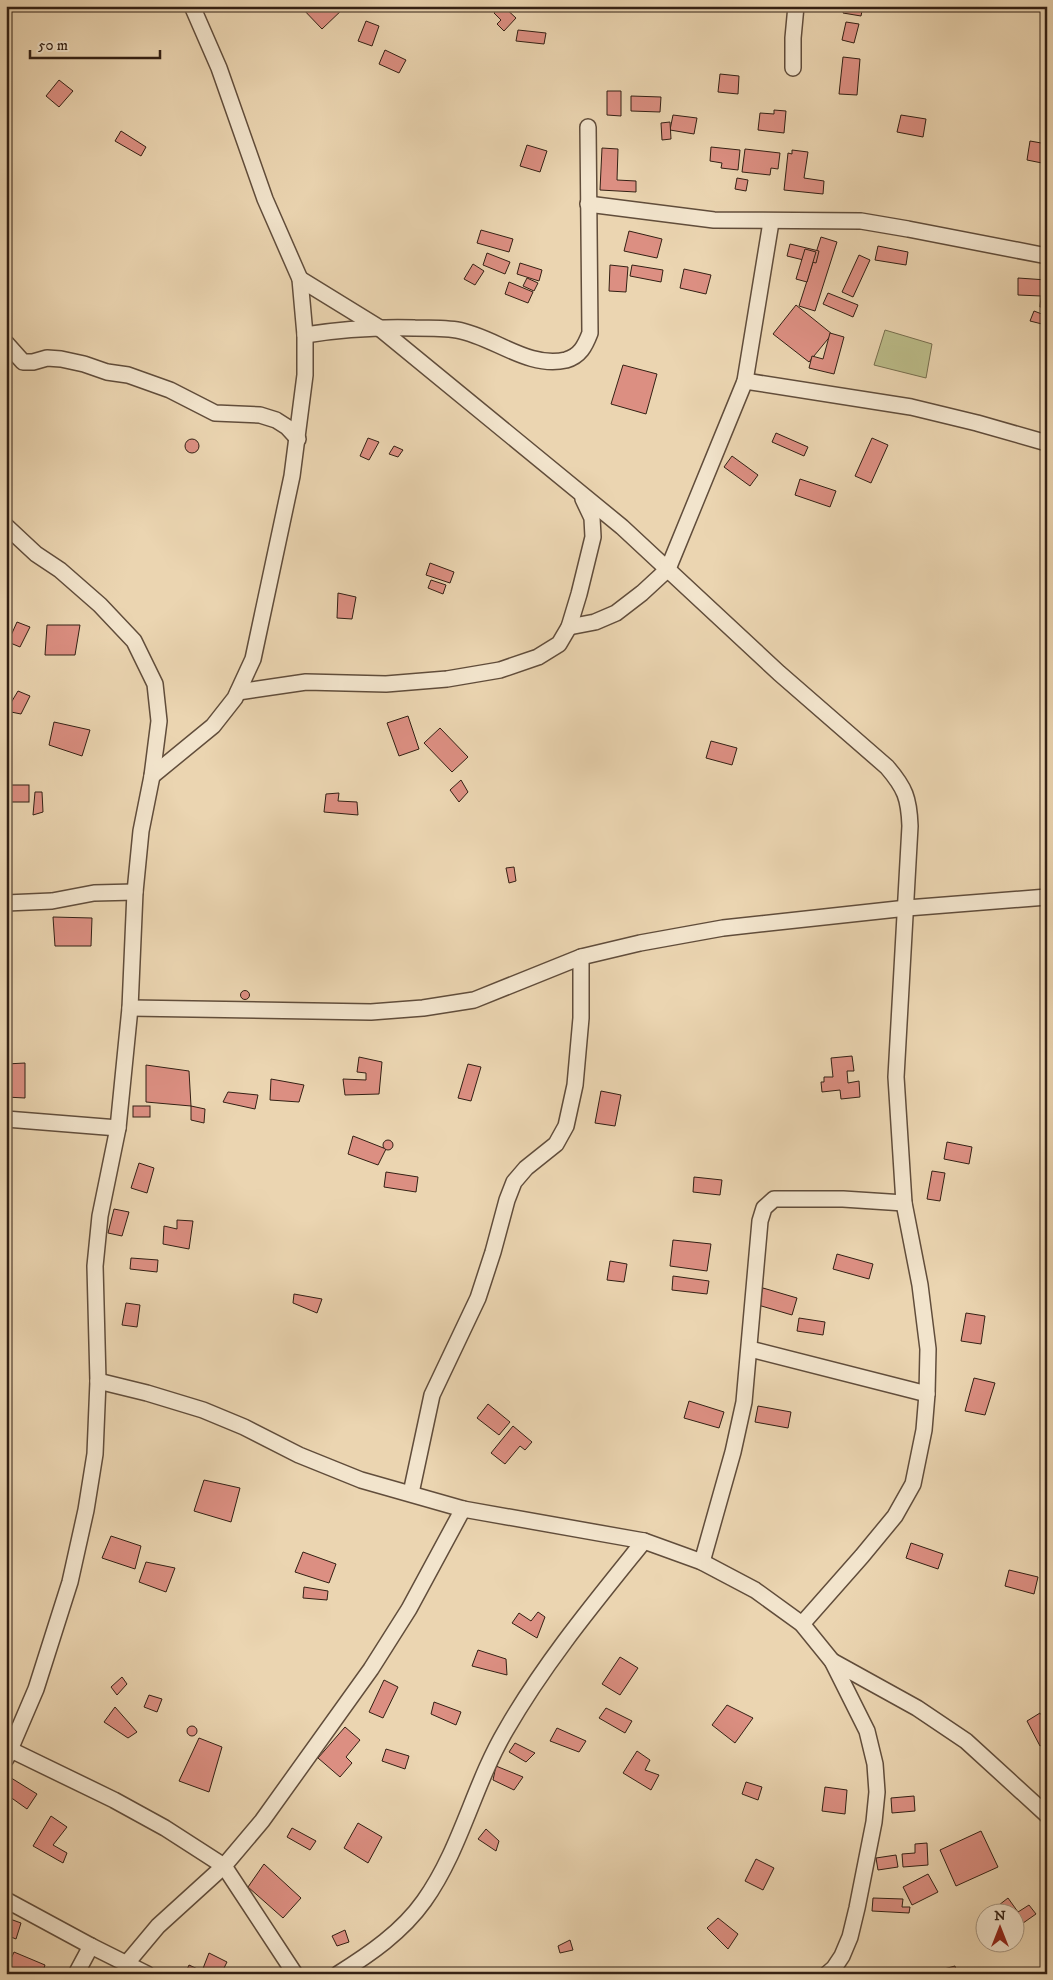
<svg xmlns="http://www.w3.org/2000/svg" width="1053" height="1980" font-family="'IM FELL DW Pica',serif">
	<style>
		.green { fill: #bbbc89; stroke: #776e4e }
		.building { fill: #dc8f82; stroke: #332014 }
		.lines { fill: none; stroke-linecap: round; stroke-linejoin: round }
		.minor-casing { stroke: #614d3b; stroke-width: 18 }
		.minor { stroke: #f2e4cc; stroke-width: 15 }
	</style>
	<rect width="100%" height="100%" fill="#ebd5b1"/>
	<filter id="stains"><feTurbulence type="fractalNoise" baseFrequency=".004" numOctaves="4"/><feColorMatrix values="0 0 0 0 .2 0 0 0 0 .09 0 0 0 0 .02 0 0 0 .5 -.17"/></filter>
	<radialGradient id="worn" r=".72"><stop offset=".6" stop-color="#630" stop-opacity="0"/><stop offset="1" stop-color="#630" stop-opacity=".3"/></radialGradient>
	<path class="green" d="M885 330 932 344 926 378 874 365Z"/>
	<g class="building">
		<path d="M300 6H345V7L322 29Z"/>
		<path d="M500 6H503L516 18 504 31 497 24 501 20 494 13Z"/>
		<path d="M606 6H633L632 11 606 9Z"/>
		<path d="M845 6H863L861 16 843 13Z"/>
		<path d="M366 21 379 26 372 46 358 41Z"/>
		<path d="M846 22 859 24 854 43 842 40Z"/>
		<path d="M518 30 546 33 544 44 516 41Z"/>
		<path d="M385 50 406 60 399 73 379 64Z"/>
		<path d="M843 57 860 59 857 95 839 94Z"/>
		<path d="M720 74 739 76 738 94 718 92Z"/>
		<path d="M59 80 73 91 59 107 46 96Z"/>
		<path d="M607 91H621V116L607 115Z"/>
		<path d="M631 96 661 97 660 112 631 111Z"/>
		<path d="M774 110 786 111 784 133 758 130 760 113 774 114Z"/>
		<path d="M673 115 697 118 694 134 670 130Z"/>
		<path d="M901 115 926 119 923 137 897 132Z"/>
		<path d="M670 122 671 139 662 140 661 123Z"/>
		<path d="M121 131 146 147 141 156 115 141Z"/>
		<path d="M1030 141 1047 144V164L1027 160Z"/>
		<path d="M527 145 547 151 540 172 520 166Z"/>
		<path d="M711 147 740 150 738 170 721 168 722 163 710 161Z"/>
		<path d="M602 148 618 149 617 180 636 181V192L600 190Z"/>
		<path d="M745 149 780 153 778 169 771 168 770 175 742 172Z"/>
		<path d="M792 150 808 152 804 178 824 181 823 194 784 190 788 153 792 154Z"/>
		<path d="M737 178 748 180 746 191 735 189Z"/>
		<path d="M481 230 513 239 509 252 477 243Z"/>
		<path d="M629 231 662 239 657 258 624 251Z"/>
		<path d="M821 237 837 242 815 311 799 306Z"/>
		<path d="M790 244 819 251 816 263 787 256Z"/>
		<path d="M878 246 908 252 906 265 875 260Z"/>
		<path d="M805 249 816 252 807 282 796 279Z"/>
		<path d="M487 253 510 262 505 274 483 265Z"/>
		<path d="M859 255 870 260 853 297 842 292Z"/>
		<path d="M520 263 542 270 539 281 517 274Z"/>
		<path d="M473 264 484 271 475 285 464 279Z"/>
		<path d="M610 265 628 267 626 292 609 291Z"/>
		<path d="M632 265 663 270 661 282 630 276Z"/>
		<path d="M684 269 711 275 706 294 680 288Z"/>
		<path d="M527 278 538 283 534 291 523 286Z"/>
		<path d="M1018 278 1047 280V307H1040L1041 296 1018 295Z"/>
		<path d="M509 282 533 292 528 303 505 294Z"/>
		<path d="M828 293 858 305 853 317 823 304Z"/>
		<path d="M796 305 832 334 809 362 773 334Z"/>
		<path d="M1034 311 1047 316 1046 325 1030 321Z"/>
		<path d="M830 333 844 337 834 374 809 368 812 356 823 359Z"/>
		<path d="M623 365 657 374 646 414 611 404Z"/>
		<path d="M776 433 808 447 804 456 772 442Z"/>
		<path d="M368 438 379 442 369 460 360 456Z"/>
		<path d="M872 438 888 445 871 483 855 476Z"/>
		<circle cx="192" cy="446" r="7"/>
		<path d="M394 446 403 450 398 457 389 454Z"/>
		<path d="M732 456 758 475 750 486 724 467Z"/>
		<path d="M800 479 836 491 830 507 795 495Z"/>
		<path d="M430 563 454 572 450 583 426 575Z"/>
		<path d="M431 580 446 585 443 594 428 588Z"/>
		<path d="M338 593 356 597 352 619 337 618Z"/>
		<path d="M17 622 30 627 20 647 8 642Z"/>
		<path d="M47 625H80L75 655H45Z"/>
		<path d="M18 691 30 696 21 714 6 711Z"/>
		<path d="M408 716 419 749 399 756 387 723Z"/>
		<path d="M54 722 90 730 82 756 49 745Z"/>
		<path d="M440 728 468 757 452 772 424 743Z"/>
		<path d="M711 741 737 748 732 765 706 758Z"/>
		<path d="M461 780 468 792 459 802 450 790Z"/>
		<rect x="6" y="785" width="23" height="17"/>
		<path d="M35 792H42L43 812 33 815Z"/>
		<path d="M339 793 338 801 357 802 358 815 324 812 326 794Z"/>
		<path d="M514 867 516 881 509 883 506 868Z"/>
		<path d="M53 917 92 918 91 946H55Z"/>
		<circle cx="245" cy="995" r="4.5"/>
		<path d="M852 1056 854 1071H847L848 1083 859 1081 860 1097 841 1099 840 1090 822 1092 821 1082H824V1077H833L831 1058Z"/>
		<path d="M359 1057 382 1062 379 1094 345 1095 343 1079 366 1080V1073L357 1072Z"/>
		<path d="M25 1063V1098L6 1097V1064Z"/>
		<path d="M468 1064 481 1067 471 1101 458 1098Z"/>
		<path d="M146 1065 189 1071 191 1106 146 1102Z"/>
		<path d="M271 1079 304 1085 299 1102 270 1100Z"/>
		<path d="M601 1091 621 1095 615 1126 595 1123Z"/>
		<path d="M228 1092 258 1095 255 1109 223 1102Z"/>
		<rect x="133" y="1106" width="17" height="11"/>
		<path d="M191 1106 205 1109 204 1123 191 1120Z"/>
		<path d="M353 1136 386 1149 378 1165 348 1154Z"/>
		<circle cx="388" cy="1145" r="5"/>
		<path d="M947 1142 972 1147 969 1164 944 1159Z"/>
		<path d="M139 1163 154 1168 147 1193 131 1188Z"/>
		<path d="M932 1171 945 1173 940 1201 927 1199Z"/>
		<path d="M386 1172 418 1177 416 1192 384 1187Z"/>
		<path d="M694 1177 722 1180 720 1195 693 1192Z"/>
		<path d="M114 1209 129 1212 122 1236 108 1233Z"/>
		<path d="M177 1220 193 1221 189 1249 163 1244 164 1226 177 1229Z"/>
		<path d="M673 1240 711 1244 707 1271 670 1266Z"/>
		<path d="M837 1254 873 1264 869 1279 833 1269Z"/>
		<path d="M131 1258 158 1260 157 1272 130 1269Z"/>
		<path d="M610 1261 627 1264 624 1282 607 1280Z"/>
		<path d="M673 1276 709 1281 707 1294 672 1290Z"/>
		<path d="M763 1288 797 1298 792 1315 758 1305Z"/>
		<path d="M294 1294 322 1299 317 1313 293 1303Z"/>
		<path d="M126 1303 140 1305 137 1327 122 1325Z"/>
		<path d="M966 1313 985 1316 981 1344 961 1341Z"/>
		<path d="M799 1318 825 1322 823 1335 797 1331Z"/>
		<path d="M974 1378 995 1383 985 1415 965 1411Z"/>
		<path d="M689 1401 724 1412 719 1428 684 1418Z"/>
		<path d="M488 1404 510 1422 499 1435 477 1418Z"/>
		<path d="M758 1406 791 1412 788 1428 755 1422Z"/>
		<path d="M513 1426 532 1442 525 1450 520 1446 505 1464 491 1453Z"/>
		<path d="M204 1480 240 1488 231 1522 194 1511Z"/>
		<path d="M111 1536 141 1546 135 1569 102 1558Z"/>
		<path d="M911 1543 943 1554 938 1569 906 1558Z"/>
		<path d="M303 1552 336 1564 329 1583 295 1572Z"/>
		<path d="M146 1562 175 1568 166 1592 139 1582Z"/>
		<path d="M1009 1570 1038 1577 1034 1594 1005 1586Z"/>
		<path d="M304 1587 328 1591 327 1600 303 1598Z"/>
		<path d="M538 1612 545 1617 537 1638 512 1623 519 1613 531 1621Z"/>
		<path d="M478 1650 506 1659 507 1675 472 1666Z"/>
		<path d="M620 1657 638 1668 620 1695 602 1684Z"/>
		<path d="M122 1677 127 1684 117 1695 111 1687Z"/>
		<path d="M384 1680 398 1687 383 1718 369 1712Z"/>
		<path d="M149 1695 162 1699 157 1712 144 1707Z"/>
		<path d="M434 1702 461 1712 456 1725 431 1714Z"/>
		<path d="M727 1705 753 1718 735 1743 712 1725Z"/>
		<path d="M115 1707 137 1732 128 1738 104 1722Z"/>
		<path d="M606 1708 632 1721 625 1733 599 1718Z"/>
		<path d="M1040 1713 1047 1724V1742L1040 1746 1027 1721Z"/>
		<circle cx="192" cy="1731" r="5"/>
		<path d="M345 1727 360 1740 346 1757 352 1763 340 1777 318 1758Z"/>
		<path d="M557 1728 586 1741 579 1752 550 1741Z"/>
		<path d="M199 1738 222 1747 209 1792 179 1781Z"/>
		<path d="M515 1743 535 1753 526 1762 509 1752Z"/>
		<path d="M386 1749 409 1756 405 1769 382 1761Z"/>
		<path d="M637 1751 650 1760 645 1770 659 1775 651 1790 623 1773Z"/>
		<path d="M496 1766 523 1777 514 1790 493 1780Z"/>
		<path d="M8 1776 37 1794 27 1809 6 1794Z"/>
		<path d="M746 1782 762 1787 758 1800 742 1794Z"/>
		<path d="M825 1787 847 1790 845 1814 822 1811Z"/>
		<path d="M914 1796 915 1811 892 1813 891 1798Z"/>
		<path d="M51 1816 67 1827 53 1845 67 1853 63 1863 33 1846Z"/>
		<path d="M358 1823 382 1837 368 1863 344 1848Z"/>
		<path d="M292 1828 316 1841 310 1850 287 1837Z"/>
		<path d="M486 1829 499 1841 496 1851 478 1839Z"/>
		<path d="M981 1831 998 1867 956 1886 940 1850Z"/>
		<path d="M927 1843 928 1865 903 1867 902 1854 915 1853V1844Z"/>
		<path d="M896 1855 898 1867 878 1870 876 1858Z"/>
		<path d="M756 1859 774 1868 763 1890 745 1881Z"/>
		<path d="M264 1864 301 1898 283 1918 248 1887Z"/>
		<path d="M928 1874 938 1892 912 1905 903 1887Z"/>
		<path d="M873 1898 903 1899 902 1907H910L909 1913 872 1911Z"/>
		<path d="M1008 1898 1018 1912 1029 1905 1036 1914 1016 1928V1912H1005L999 1905Z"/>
		<path d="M718 1918 738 1934 728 1949 707 1928Z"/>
		<path d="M10 1919 21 1923 16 1939 6 1935Z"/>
		<path d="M345 1930 349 1942 337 1946 332 1936Z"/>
		<path d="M570 1940 573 1950 560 1953 558 1946Z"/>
		<path d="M14 1952 45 1965 42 1974H14L6 1970Z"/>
		<path d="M209 1953 227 1962 221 1974H185L189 1965 202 1971Z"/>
		<path d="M955 1966 957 1974H941L940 1970Z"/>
	</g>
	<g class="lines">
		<defs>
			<g id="minor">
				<path d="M793 68V38L796 6"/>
				<path d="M588 204 714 220 861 221 908 229 1047 256"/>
				<path d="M300 279 378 327 622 527 779 673 887 767C905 788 909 798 910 826L896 1077 904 1203 920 1285 928 1349 927 1394 924 1430 913 1484 895 1516 862 1556 802 1624"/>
				<path d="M305 335C342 329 378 327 415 328 429 328 444 328 457 330 493 336 528 369 566 360 580 356 585 346 590 333L588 127"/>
				<path d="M6 343 23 362H33L47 358 61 359 84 364 107 372 128 375 170 390 215 413 260 415 276 420 287 427 298 439"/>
				<path d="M745 381 911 407 977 423 1047 443"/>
				<path d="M6 526 36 554 60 570 100 605 134 641 155 684 159 721 152 776 141 831 135 892 130 1008 118 1128 100 1216 95 1266 98 1381 95 1454 86 1510 70 1582 36 1689 6 1759"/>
				<path d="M569 627 595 622 616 613 642 593 668 569 745 381 771 222"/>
				<path d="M238 692 306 682 386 684 447 679 500 670 538 657 559 644 569 627 579 594 593 537 592 518 583 499"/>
				<path d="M152 776 213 726 235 698 253 659 292 476 305 375V335L300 279 265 199 219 68 192 6"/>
				<path d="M6 903 52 901 94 893 135 892"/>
				<path d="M130 1008 371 1012 423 1008 474 1000 581 957 640 943 723 928 907 908 1047 897"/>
				<path d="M6 1119 118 1128"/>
				<path d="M750 1349 927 1394"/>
				<path d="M98 1381 147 1393 203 1410 244 1427 299 1455 361 1480 463 1509 644 1541 702 1562 755 1590 802 1624 832 1661 867 1731 875 1764 877 1792 874 1822 857 1908 850 1937 842 1956 834 1968 827 1974"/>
				<path d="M411 1493 432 1395 478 1298 493 1252 507 1200 514 1182 526 1168 556 1144 566 1126 575 1085 581 1018V957"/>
				<path d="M702 1562 733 1452 744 1402 760 1221 764 1208 774 1199H843L904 1203"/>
				<path d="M832 1661 917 1708 966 1741 1047 1815"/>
				<path d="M11 1750 114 1800 165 1828 224 1866 295 1974"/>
				<path d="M6 1900 91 1946 147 1974"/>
				<path d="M127 1963 158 1926 224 1866 262 1821 371 1669 409 1609 463 1509"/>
				<path d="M76 1974 91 1946"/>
				<path d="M338 1974C370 1954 402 1932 424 1901 461 1849 474 1784 506 1730 545 1662 595 1602 644 1541"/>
			</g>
		</defs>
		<use href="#minor" class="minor-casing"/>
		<use href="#minor" class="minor"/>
	</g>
	<rect width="1053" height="1980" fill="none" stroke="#ebd5b1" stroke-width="25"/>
	<rect x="8" y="8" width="1038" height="1965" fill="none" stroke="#332014" stroke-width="2.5"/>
	<rect x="12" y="12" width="1028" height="1955" fill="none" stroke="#332014"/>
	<g transform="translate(1000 1928)"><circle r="24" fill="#f2e4cc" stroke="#a69682"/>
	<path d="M0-4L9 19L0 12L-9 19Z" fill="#8f2418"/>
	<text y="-8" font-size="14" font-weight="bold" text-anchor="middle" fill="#332014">N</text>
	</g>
	<path d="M30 50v8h130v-8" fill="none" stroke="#332014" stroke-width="2.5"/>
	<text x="38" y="50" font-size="15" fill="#332014" stroke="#f2e4cc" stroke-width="4" paint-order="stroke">50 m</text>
	<rect width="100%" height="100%" filter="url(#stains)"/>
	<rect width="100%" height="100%" fill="url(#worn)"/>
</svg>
